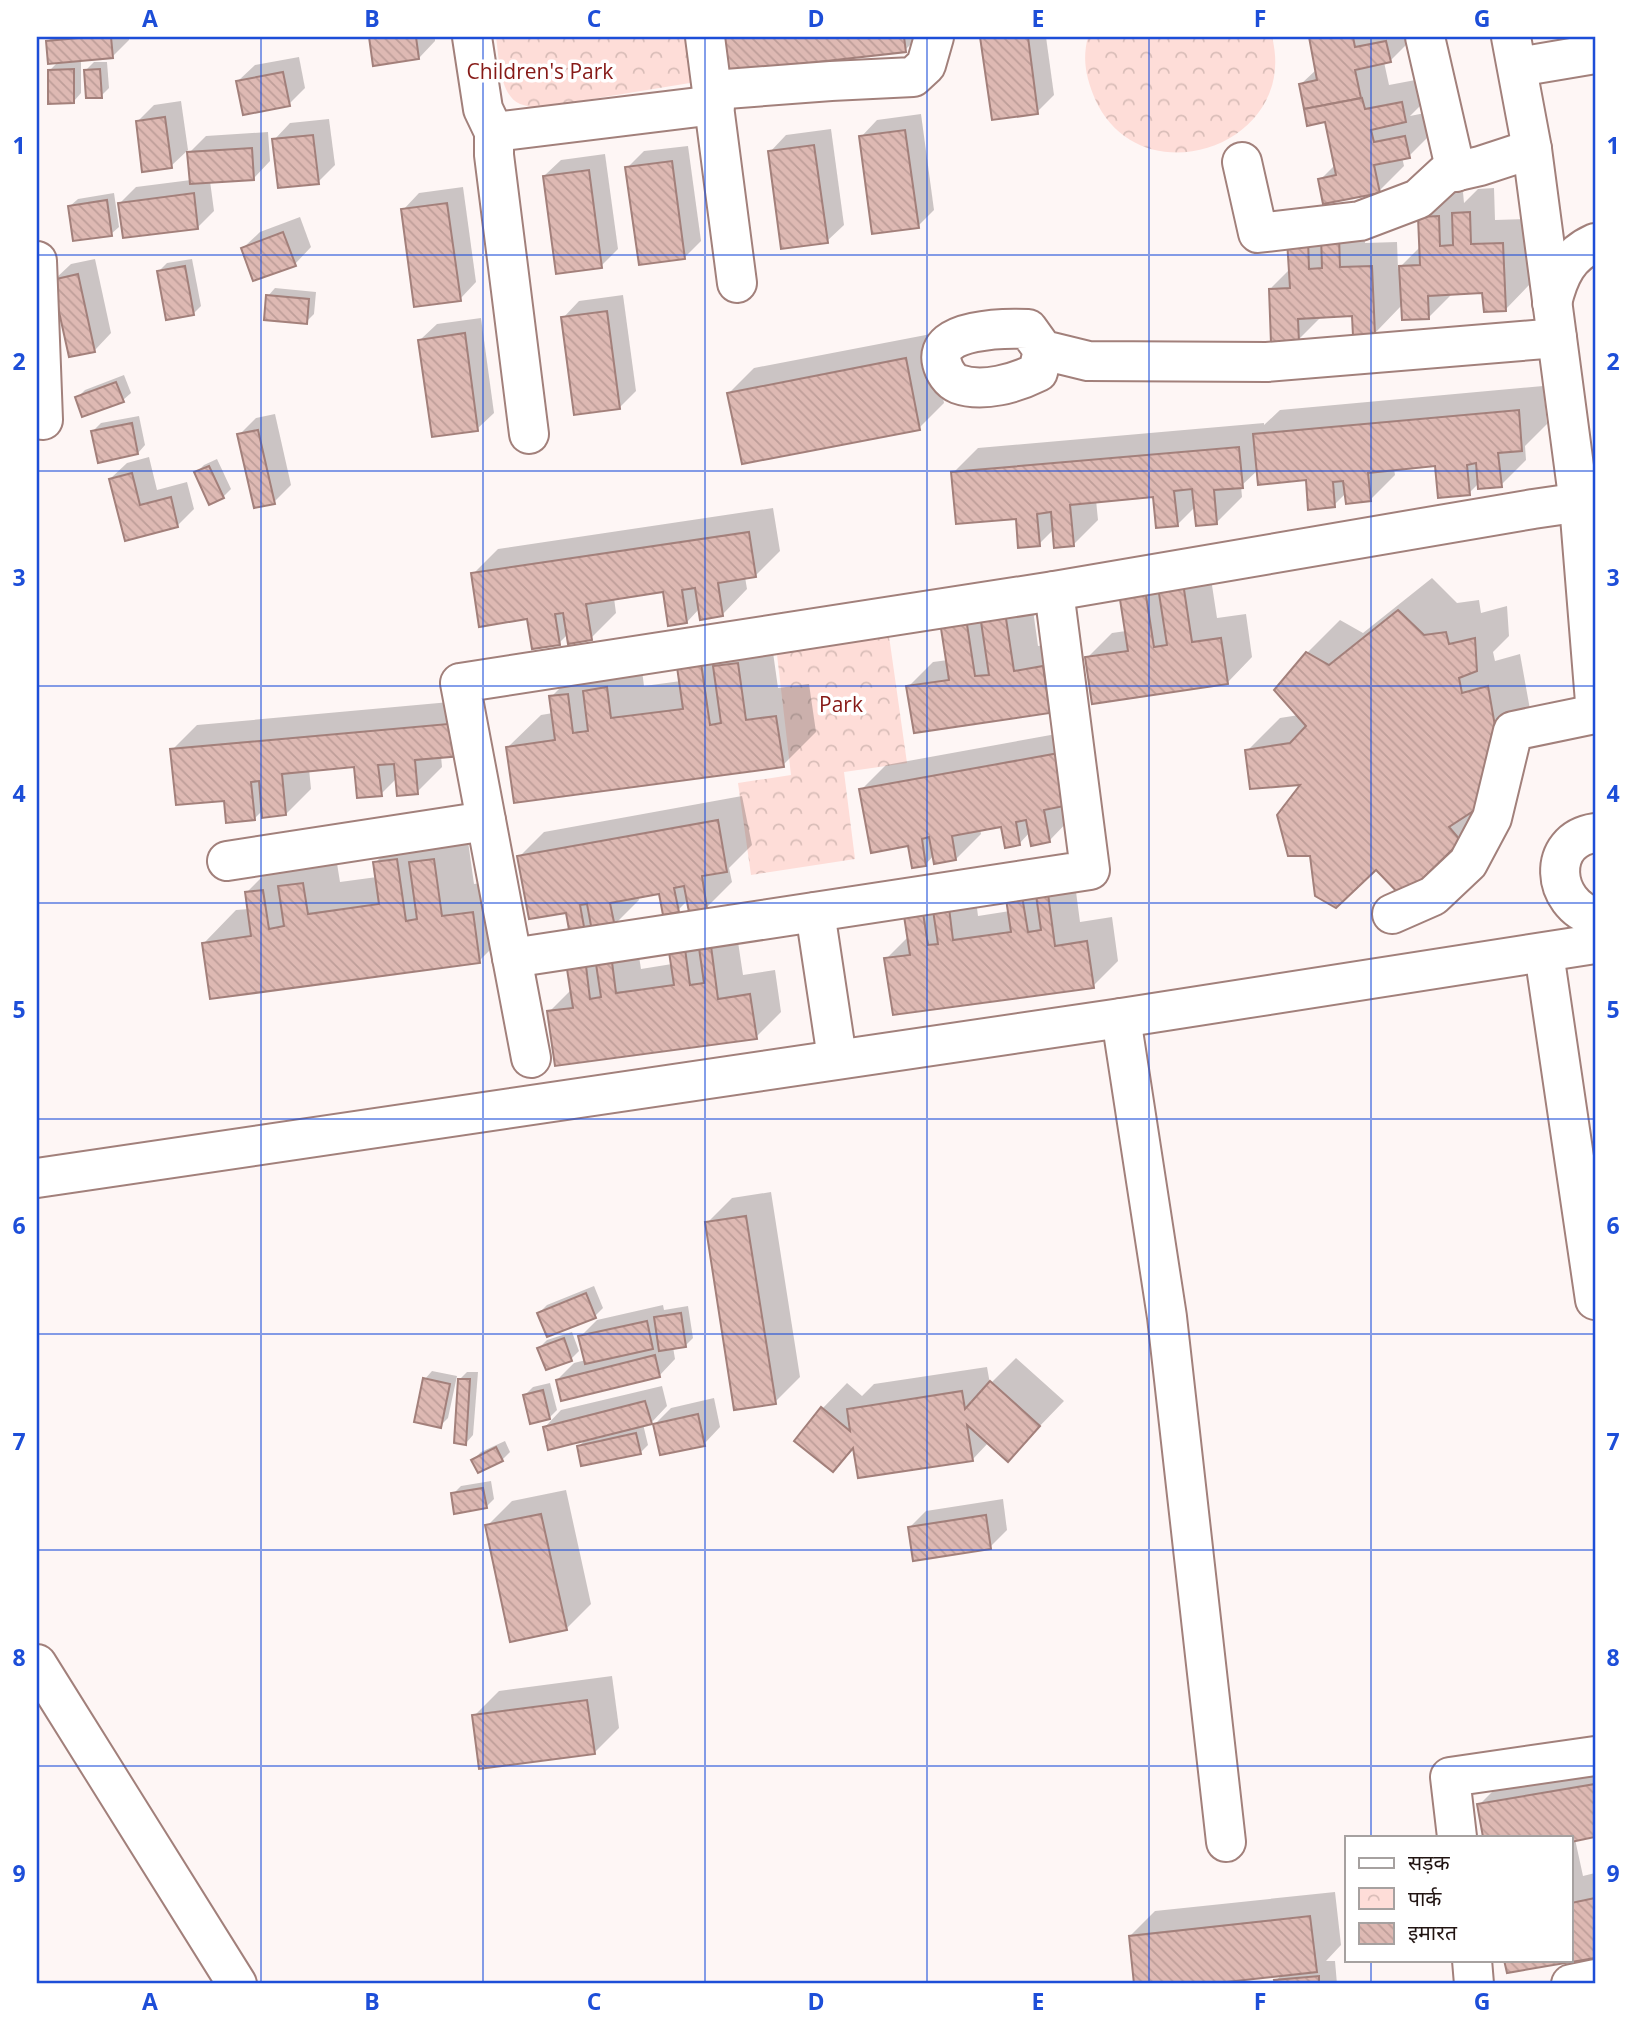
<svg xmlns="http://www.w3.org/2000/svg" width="1632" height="2021" font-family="'Open Sans','Noto Sans Devanagari',sans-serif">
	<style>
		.park { fill: url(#park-crowns) }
		.shadow { fill: #0003 }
		.building { fill: url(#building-back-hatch); stroke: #a3807b; stroke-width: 2 }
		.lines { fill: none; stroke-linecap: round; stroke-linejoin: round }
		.minor-casing { stroke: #a2807b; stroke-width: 42 }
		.minor { stroke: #fff; stroke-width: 38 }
		.grid { fill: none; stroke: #1d4ed8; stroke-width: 2; stroke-opacity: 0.55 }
		.labels { text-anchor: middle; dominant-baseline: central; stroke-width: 7; stroke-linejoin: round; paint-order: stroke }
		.park-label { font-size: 21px; fill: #861916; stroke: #fff }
		.neatline { fill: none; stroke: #1d4ed8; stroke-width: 2.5 }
		.grid-label { font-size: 23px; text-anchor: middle; font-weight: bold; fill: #1d4ed8 }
	</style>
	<defs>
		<pattern id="park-crowns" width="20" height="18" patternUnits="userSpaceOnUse" patternTransform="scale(1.75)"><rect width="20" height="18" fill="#feddd8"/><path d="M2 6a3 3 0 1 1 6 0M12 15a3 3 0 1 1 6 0" fill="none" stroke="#d9bdb8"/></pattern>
		<pattern id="building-back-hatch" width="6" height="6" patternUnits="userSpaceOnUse" patternTransform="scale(1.75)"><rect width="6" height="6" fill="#deb9b3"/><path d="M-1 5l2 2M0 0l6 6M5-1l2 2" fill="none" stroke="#be9e99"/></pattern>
	</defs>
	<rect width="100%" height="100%" fill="#fef6f5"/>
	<g class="park">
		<path d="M496 37H689L696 82 537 108C532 107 525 106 520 104 499 95 499 56 496 37Z"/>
		<path d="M1088 37H1272C1300 146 1140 200 1095 99 1086 78 1082 59 1088 37Z"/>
		<path d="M888 629 907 763 844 772 855 859 751 875 738 783 791 775 776 646Z"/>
	</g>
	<g class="shadow">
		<path d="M53 37H129V40L113 56 81 59V93L74 101 49 71 59 61 48 41Z"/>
		<path d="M370 37H435V41L419 58 374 64Z"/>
		<path d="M726 37H918L905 50 730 70Z"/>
		<path d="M982 37H1046L1054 95 1037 112 993 118Z"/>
		<path d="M1310 37H1414L1390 61 1384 62 1389 85 1426 78 1430 96 1410 116 1430 112 1434 131 1409 156 1402 157 1404 166 1379 191 1320 180 1336 164 1327 120 1309 124 1301 84 1317 69Z"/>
		<path d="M299 57 305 88 289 104 238 81 255 65Z"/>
		<path d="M94 62H107L109 88 101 96 86 70Z"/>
		<path d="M181 101 188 150 171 166 137 122 154 105Z"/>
		<path d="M921 114 934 210 918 226 861 137 877 120Z"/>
		<path d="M329 119 335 165 318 182 274 140 290 123Z"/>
		<path d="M831 129 844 225 827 241 770 152 786 135Z"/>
		<path d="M268 132 270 161 254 178 210 181 214 211 198 227 120 203 136 187 191 180 189 153 206 136Z"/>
		<path d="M688 146 701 241 684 258 627 168 644 151Z"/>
		<path d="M605 154 618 249 601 266 544 176 561 160Z"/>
		<path d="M463 187 476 282 460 299 403 210 419 193Z"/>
		<path d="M1494 188 1495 220 1527 219 1530 284 1505 310 1484 291 1453 293 1429 317 1402 305 1375 333 1354 315 1322 316 1298 340 1270 289 1290 269 1289 241 1363 211 1365 243 1397 242 1398 269 1421 246 1420 218 1445 193 1463 192 1464 203 1478 189Z"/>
		<path d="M114 193 119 227 111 234 70 206 78 199Z"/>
		<path d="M300 217 311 247 295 264 243 248 260 232Z"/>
		<path d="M95 259 111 333 95 350 70 355 54 280 71 264Z"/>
		<path d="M192 259 201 306 193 314 159 271 167 263Z"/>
		<path d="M275 288 316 292 314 314 306 322 268 296Z"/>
		<path d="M623 295 636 391 620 407 563 318 579 301Z"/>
		<path d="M481 318 494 413 477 429 420 340 437 324Z"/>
		<path d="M931 334 944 403 919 428 729 393 754 368Z"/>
		<path d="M124 375 131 393 123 400 77 398 85 390Z"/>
		<path d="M1543 386 1547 424 1525 446 1526 460 1501 485 1480 482 1469 493 1437 465 1394 469 1395 475 1370 500 1346 493 1334 505 1307 479 1258 470 1241 486 1242 497 1217 522 1196 506 1177 525 1154 495 1096 500 1098 520 1073 545 1054 529 1039 544 1017 517 953 473 978 448 1264 423V425L1280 410Z"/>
		<path d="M275 414 291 485 274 502 239 435 256 418Z"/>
		<path d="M139 416 145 445 138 453 93 431 101 423Z"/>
		<path d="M149 457 157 490 187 482 194 509 177 526 126 539 110 479 127 463Z"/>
		<path d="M217 459 231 489 223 497 196 473 204 465Z"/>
		<path d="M773 508 780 551 755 576 745 577 747 589 722 615 700 608 687 622 664 590 614 598 616 613 591 638 568 634 559 643 473 574 498 549Z"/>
		<path d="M1208 559 1217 618 1246 614 1252 657 1227 683 1087 658 1112 633 1126 631 1146 569Z"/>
		<path d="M1432 578 1457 603 1479 600 1481 613 1507 606 1509 636 1493 652 1495 661 1520 654 1531 715 1492 807 1403 896 1304 782 1247 751 1280 718 1299 715 1307 653 1340 620 1363 633Z"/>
		<path d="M1030 588 1038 646 1068 642 1074 686 1049 711 908 687 933 662 948 660 942 623Z"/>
		<path d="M770 631 778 688 809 684 816 732 783 765 508 747 541 715 553 713 551 697 584 664 640 655 644 686 681 681 679 667Z"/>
		<path d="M483 699 486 729 441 756 442 767 417 792 397 778 381 794 356 765 309 769 311 789 286 814 263 810 254 819 225 799 172 750 197 725Z"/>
		<path d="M1084 729 1074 815 1049 841 1030 832 1019 844 1002 825 980 829 981 834 956 859 934 855 926 864 861 790 886 765Z"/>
		<path d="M742 796 752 845 729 868 732 882 707 907 688 900 678 910 660 892 638 896 639 900 614 925 593 922 584 930 519 857 544 832Z"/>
		<path d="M466 827 474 884 505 880 512 928 479 961 204 943 236 910 249 909 246 893 279 860 335 851 340 882 377 877 375 863 408 830Z"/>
		<path d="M1073 869 1080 922 1112 917 1118 961 1093 986 886 959 909 936 906 916 974 884 978 916 1010 911 1008 900Z"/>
		<path d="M735 922 743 975 775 970 781 1012 756 1037 549 1012 572 989 569 969 636 938 641 969 672 964 671 952Z"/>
		<path d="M771 1192 800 1377 775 1402 707 1223 732 1198Z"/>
		<path d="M594 1286 603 1308 595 1316 539 1313 547 1305Z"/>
		<path d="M663 1305 664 1310 688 1306 693 1338 685 1346 673 1347 675 1359 659 1376 557 1380 574 1363 586 1360 580 1337 597 1320Z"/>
		<path d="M572 1332 579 1351 571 1359 539 1348 547 1340Z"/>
		<path d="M1016 1358 1064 1401 1008 1459 989 1442 973 1459 855 1448 833 1470 823 1408 847 1383 862 1396 874 1384 987 1367 990 1384Z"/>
		<path d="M432 1371 457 1376 448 1418 440 1426 425 1379Z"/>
		<path d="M467 1372H478L473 1435 466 1443 459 1380Z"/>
		<path d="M550 1383 557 1410 549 1418 525 1395 533 1387Z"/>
		<path d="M662 1386 667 1406 651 1423 643 1424 648 1445 640 1453 579 1446 587 1438 545 1427 561 1410Z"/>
		<path d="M714 1398 720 1427 704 1444 655 1424 671 1408Z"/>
		<path d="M505 1441 510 1452 502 1460H473L481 1452Z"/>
		<path d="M491 1481 494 1499 486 1507 453 1494 461 1486Z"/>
		<path d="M566 1490 591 1604 566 1629 487 1526 512 1501Z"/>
		<path d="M1003 1499 1007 1530 990 1547 910 1527 926 1511Z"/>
		<path d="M612 1676 619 1728 594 1753 474 1716 499 1691Z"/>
		<path d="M1595 1758V1835L1575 1839 1583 1876 1595 1873V1956L1508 1971 1506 1960H1571V1837H1485L1479 1805 1512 1772Z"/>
		<path d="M1335 1892 1341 1945 1326 1961H1335L1337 1984H1276V1981L1282 1974 1192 1984H1136L1130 1936 1155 1911Z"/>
	</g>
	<g class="building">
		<path d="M90 37H111L113 58 48 64 46 41Z"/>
		<path d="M369 37H416L419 59 373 66Z"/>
		<path d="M724 37H904L906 52 728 72Z"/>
		<path d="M980 37H1028L1038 114 992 120Z"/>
		<path d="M1309 37H1353L1355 47 1386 41 1391 62 1355 70 1361 98 1304 109 1299 84 1317 80Z"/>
		<path d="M74 69V103L48 104V70Z"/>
		<path d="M100 69 102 98H86L84 70Z"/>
		<path d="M283 72 290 106 243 115 236 81Z"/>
		<path d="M1362 98 1365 109 1402 102 1406 122 1371 130 1374 142 1405 136 1410 158 1374 165 1380 193 1323 204 1318 179 1336 175 1325 122 1307 126 1304 109Z"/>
		<path d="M165 117 172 168 142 172 136 121Z"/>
		<path d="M905 130 919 228 872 234 859 136Z"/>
		<path d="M313 135 319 184 278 188 272 139Z"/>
		<path d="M814 145 828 243 781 249 768 151Z"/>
		<path d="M252 148 254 180 190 184 187 152Z"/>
		<path d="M672 161 685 259 639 265 625 167Z"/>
		<path d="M589 170 602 268 556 274 543 176Z"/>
		<path d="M194 193 198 229 123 238 118 203Z"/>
		<path d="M107 200 112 236 73 241 68 206Z"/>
		<path d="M447 203 461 301 414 307 401 209Z"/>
		<path d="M1470 212 1471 244 1503 243 1506 311 1484 312 1482 293 1428 296 1429 319 1402 320 1399 266 1420 265 1418 217 1439 216 1440 246 1453 245 1452 213Z"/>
		<path d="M283 232 296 266 253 281 241 248Z"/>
		<path d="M1321 236H1339L1340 267 1372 266 1375 335 1353 336 1352 316 1298 319 1299 342 1271 343 1269 289 1290 288 1287 240 1308 239 1309 269 1322 268Z"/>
		<path d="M185 266 194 315 166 320 157 271Z"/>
		<path d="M78 274 95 352 69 357 52 280Z"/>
		<path d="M266 295 309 299 307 324 264 320Z"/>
		<path d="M607 311 620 409 574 415 561 317Z"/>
		<path d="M465 333 478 431 432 437 418 340Z"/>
		<path d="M906 358 920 430 742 464 727 393Z"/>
		<path d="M116 382 124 402 82 417 75 397Z"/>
		<path d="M1519 410 1522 451 1498 453 1502 487 1478 489 1476 463 1467 465 1470 495 1438 498 1435 466 1368 473 1371 501 1346 504 1343 481 1333 482 1335 507 1308 510 1306 480 1258 485 1253 434Z"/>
		<path d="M132 423 138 454 98 463 91 431Z"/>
		<path d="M258 430 275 504 254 508 237 434Z"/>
		<path d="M1239 447 1243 488 1214 490 1217 524 1196 526 1192 489 1174 491 1178 526 1156 528 1153 497 1070 505 1074 546 1054 548 1051 512 1037 514 1040 546 1018 548 1016 519 956 524 951 472Z"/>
		<path d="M209 466 224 498 209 505 194 472Z"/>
		<path d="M132 473 140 505 171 497 178 527 125 541 109 479Z"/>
		<path d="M749 532 756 577 718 583 723 616 700 620 695 588 682 590 687 623 668 626 663 592 586 604 592 640 568 644 563 613 555 614 560 645 532 649 527 619 479 627 471 573Z"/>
		<path d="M1183 583 1192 642 1221 638 1228 684 1092 704 1085 657 1128 651 1119 593 1145 589 1154 647 1167 645 1158 587Z"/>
		<path d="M1398 610 1424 635 1446 632 1449 644 1475 638 1477 671 1459 678 1462 693 1488 686 1499 749 1484 804 1449 827 1461 841 1403 898 1376 870 1336 908 1315 896 1310 856H1288L1277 815 1300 785 1250 789 1245 750 1290 743 1306 726 1274 690 1306 652 1329 665Z"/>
		<path d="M1005 612 1014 671 1043 666 1050 713 914 733 906 686 949 680 940 622 966 618 975 676 989 675 980 615Z"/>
		<path d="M701 663 710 725 721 723 713 666 738 663 746 720 776 716 784 767 514 803 506 747 555 740 549 696 568 694 573 733 588 731 583 691 607 687 611 718 683 709 677 667Z"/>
		<path d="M459 723 462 756 415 760 418 794 397 796 394 764 378 765 382 796 357 798 354 767 282 774 286 815 262 818 259 781 251 782 255 820 226 823 224 801 176 805 170 749Z"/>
		<path d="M1059 753 1069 805 1044 810 1050 842 1031 846 1026 820 1016 822 1020 845 1005 848 1001 827 952 836 956 860 934 864 929 837 922 839 926 866 912 868 908 846 871 853 859 789Z"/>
		<path d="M718 820 727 872 702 876 707 909 689 912 684 886 674 888 679 912 663 915 659 894 610 903 615 927 592 931 587 904 580 905 585 932 570 935 566 913 529 919 517 856Z"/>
		<path d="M397 859 406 921 417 919 409 862 434 859 442 916 473 912 480 963 210 999 202 943 251 936 245 892 263 890 269 929 284 926 278 886 303 883 308 914 379 904 373 862Z"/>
		<path d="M1048 894 1055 946 1087 941 1094 988 893 1015 884 958 910 955 904 916 923 913 928 945 938 944 933 910 949 908 953 940 1011 932 1006 899 1022 896 1028 932 1041 930 1036 895Z"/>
		<path d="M711 946 718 999 750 994 757 1039 555 1066 547 1011 573 1008 567 969 586 966 590 999 601 997 596 964 612 962 616 993 674 985 669 952 685 949 690 985 704 983 699 948Z"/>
		<path d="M746 1216 776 1404 734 1410 705 1222Z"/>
		<path d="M586 1293 596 1318 547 1337 537 1313Z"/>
		<path d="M681 1313 686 1347 659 1351 654 1317Z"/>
		<path d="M647 1321 653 1349 585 1364 578 1336Z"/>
		<path d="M564 1338 572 1361 546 1370 537 1348Z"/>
		<path d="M655 1355 660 1377 561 1401 556 1380Z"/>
		<path d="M423 1378 450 1384 441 1428 414 1422Z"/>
		<path d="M458 1379H470L466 1445 454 1443Z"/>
		<path d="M990 1381 1040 1426 1008 1462 967 1425 973 1461 858 1478 853 1448 833 1472 794 1441 821 1407 850 1431 847 1409 962 1391 965 1409Z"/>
		<path d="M543 1390 550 1419 530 1424 523 1395Z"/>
		<path d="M645 1401 652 1424 548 1450 543 1427Z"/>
		<path d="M698 1414 705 1446 660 1455 653 1424Z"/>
		<path d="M636 1433 641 1454 581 1466 577 1446Z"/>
		<path d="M496 1447 503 1461 478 1473 471 1460Z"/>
		<path d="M483 1488 487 1508 454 1514 451 1493Z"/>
		<path d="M541 1514 567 1630 510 1642 485 1525Z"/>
		<path d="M986 1515 991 1549 913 1561 908 1527Z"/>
		<path d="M587 1700 595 1754 479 1769 472 1715Z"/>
		<path d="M1595 1784V1837L1571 1842V1837H1483L1477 1804Z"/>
		<path d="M1595 1898V1958L1507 1973 1504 1960H1571V1903Z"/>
		<path d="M1310 1916 1317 1972 1208 1984H1134L1129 1936Z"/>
		<path d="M1319 1976V1984H1275L1274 1980Z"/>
	</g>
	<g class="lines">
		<defs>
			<g id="minor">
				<path d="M472 37 483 109 494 132 715 105"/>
				<path d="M705 37 737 283"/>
				<path d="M1425 37 1456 172"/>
				<path d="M1511 37 1532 149 1579 504 1595 702"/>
				<path d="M1518 67 1595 54"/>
				<path d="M713 90 831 81 913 77 926 65 934 37"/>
				<path d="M494 132V155L529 434"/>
				<path d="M1242 162 1258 233 1360 221 1418 199 1445 174 1480 166 1532 149"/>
				<path d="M37 261 43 420"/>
				<path d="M1552 303C1559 275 1568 255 1595 243"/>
				<path d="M1043 350 1038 372C1016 383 983 393 958 384 950 381 944 371 942 363 933 328 1007 328 1028 329L1043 350 1088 361 1267 362 1557 338"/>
				<path d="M1595 833C1546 840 1551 904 1595 917"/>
				<path d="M227 861 486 821"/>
				<path d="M815 912 837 1058"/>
				<path d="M1392 914 1433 896 1468 863 1492 818 1513 731 1595 714"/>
				<path d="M1544 953 1595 1300"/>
				<path d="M512 958 1090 870 1054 591"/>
				<path d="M1121 1018 1167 1317 1226 1842"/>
				<path d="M531 1058 460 683 1054 591 1533 509 1595 500"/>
				<path d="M37 1178 1121 1018 1595 944"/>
				<path d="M37 1664 237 1984"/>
				<path d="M1457 1837 1450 1777 1595 1756"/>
				<path d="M1472 1960 1474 1984"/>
				<path d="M1571 1984 1595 1979"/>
			</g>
		</defs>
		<use href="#minor" class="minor-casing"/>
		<use href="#minor" class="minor"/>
	</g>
	<path class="grid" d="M261 37V1984M483 37V1984M705 37V1984M927 37V1984M1149 37V1984M1371 37V1837M37 255H1595M37 471H1595M37 686H1595M37 903H1595M37 1119H1595M37 1334H1595M37 1550H1595M37 1766H1595M1371 1960V1984"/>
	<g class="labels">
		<g class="park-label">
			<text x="540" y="71">Children's Park</text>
			<text x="841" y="704">Park</text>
		</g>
	</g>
	<rect width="1632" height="2021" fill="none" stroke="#ffffff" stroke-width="77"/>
	<rect x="1345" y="1836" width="228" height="126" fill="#ffffff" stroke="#a6a1a0" stroke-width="2"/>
	<rect x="1359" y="1858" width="35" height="10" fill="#ffffff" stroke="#a6a1a0" stroke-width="2"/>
	<text x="1408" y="1870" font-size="21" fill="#211412">सड़क</text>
	<rect x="1359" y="1888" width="35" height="21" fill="url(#park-crowns)" stroke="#a6a1a0" stroke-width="2"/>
	<text x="1408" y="1906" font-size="21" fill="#211412">पार्क</text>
	<rect x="1359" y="1923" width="35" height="21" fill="url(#building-back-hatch)" stroke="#a6a1a0" stroke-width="2"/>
	<text x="1408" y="1940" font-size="21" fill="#211412">इमारत</text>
	<rect x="38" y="38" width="1556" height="1944" class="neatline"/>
	<g class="grid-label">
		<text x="150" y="27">A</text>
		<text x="372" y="27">B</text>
		<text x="594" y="27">C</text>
		<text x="816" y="27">D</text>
		<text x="1038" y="27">E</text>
		<text x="1260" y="27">F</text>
		<text x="1482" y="27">G</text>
		<text x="19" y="154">1</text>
		<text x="1613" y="154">1</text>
		<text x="19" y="370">2</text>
		<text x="1613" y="370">2</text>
		<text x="19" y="586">3</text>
		<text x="1613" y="586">3</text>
		<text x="19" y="802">4</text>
		<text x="1613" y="802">4</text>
		<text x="19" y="1018">5</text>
		<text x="1613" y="1018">5</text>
		<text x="19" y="1234">6</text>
		<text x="1613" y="1234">6</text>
		<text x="19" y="1450">7</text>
		<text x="1613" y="1450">7</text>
		<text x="19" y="1666">8</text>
		<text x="1613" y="1666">8</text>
		<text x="19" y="1882">9</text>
		<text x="1613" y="1882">9</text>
		<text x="150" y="2010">A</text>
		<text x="372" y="2010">B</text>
		<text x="594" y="2010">C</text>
		<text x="816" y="2010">D</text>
		<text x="1038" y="2010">E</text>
		<text x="1260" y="2010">F</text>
		<text x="1482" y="2010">G</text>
	</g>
</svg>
